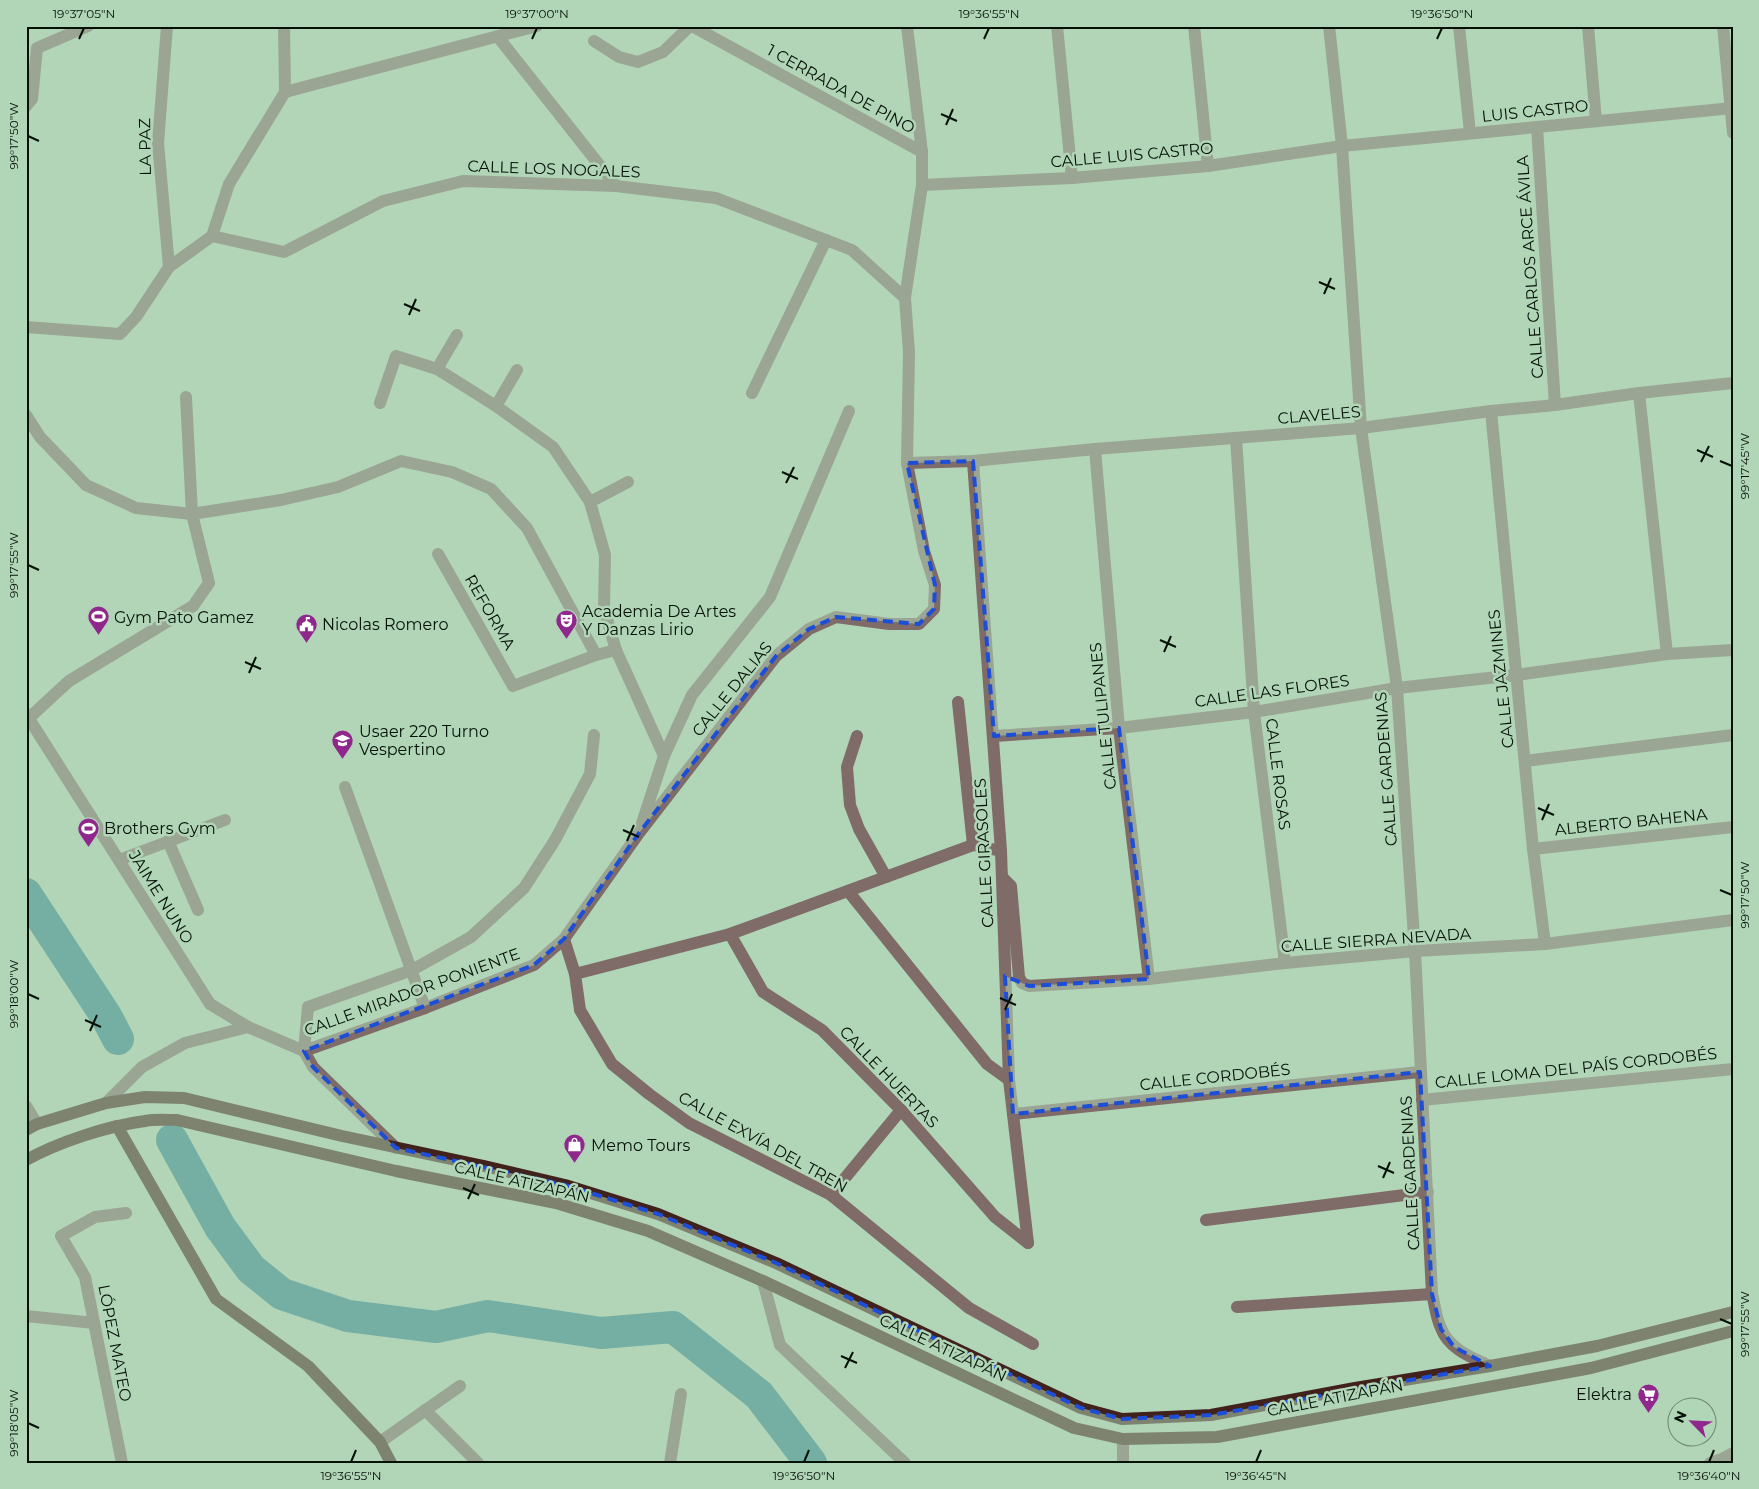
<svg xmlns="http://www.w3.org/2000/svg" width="1759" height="1489" font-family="Montserrat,sans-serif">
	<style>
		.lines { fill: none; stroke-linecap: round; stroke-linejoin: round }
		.river { stroke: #2e7f8c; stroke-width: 32 }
		.minor { stroke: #7f6c68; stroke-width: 12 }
		.major { stroke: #40211c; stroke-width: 12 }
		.marked { fill: none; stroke: #1d4ed8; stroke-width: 4; stroke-dasharray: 10 6; stroke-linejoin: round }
		.ticks { fill: none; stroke: #051107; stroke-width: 2 }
		.labels { text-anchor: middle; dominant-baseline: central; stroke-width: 5; stroke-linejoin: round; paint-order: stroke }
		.street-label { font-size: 16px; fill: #051107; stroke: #b1d5b7 }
		.poi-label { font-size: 16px; fill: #051107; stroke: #b1d5b7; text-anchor: start }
		.neatline { fill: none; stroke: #051107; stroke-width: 2 }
		.ticks-label { font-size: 12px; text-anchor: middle; fill: #051107 }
	</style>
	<rect width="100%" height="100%" fill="#b1d5b7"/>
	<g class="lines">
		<g class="river">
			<path d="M26 894 106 1016 118 1039"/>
			<path d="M172 1140 220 1227 251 1269 282 1294 348 1316 436 1327 488 1316 601 1333 673 1327 759 1395 811 1463"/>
		</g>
		<g class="minor">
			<path d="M167 26 158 143 169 267"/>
			<path d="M692 26 922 152"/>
			<path d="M1057 26 1072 178"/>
			<path d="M1194 26 1208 166"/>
			<path d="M1329 26 1342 146 1361 428 1397 688 1415 951 1432 1294C1435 1305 1436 1318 1441 1328 1449 1349 1471 1357 1490 1366"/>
			<path d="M1459 26 1470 133"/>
			<path d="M1588 26 1596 121"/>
			<path d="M1723 26 1733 133"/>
			<path d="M498 37 616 186"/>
			<path d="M594 41 619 57 638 62 663 52 690 26"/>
			<path d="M285 92 537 26"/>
			<path d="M26 106 32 99 37 48 88 26"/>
			<path d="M1537 127 1555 405"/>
			<path d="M922 185 1072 178 1208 166 1342 146 1733 108"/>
			<path d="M212 236 229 184 285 92 284 26"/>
			<path d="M26 327 120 334 136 317 169 267 212 236 284 252 383 201 463 181 616 186 716 198 852 250 905 298"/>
			<path d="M437 369 457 335"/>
			<path d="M752 393 826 240"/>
			<path d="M1639 393 1667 654"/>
			<path d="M380 403 396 356 437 369 496 406 553 447 590 502 605 555 604 609 616 650 664 756"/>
			<path d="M496 406 517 370"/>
			<path d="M1491 411 1533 849 1545 944"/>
			<path d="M26 415 40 437 86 485 136 508 192 514 281 500 338 487 401 461 452 472 491 489 527 528 596 655"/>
			<path d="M1236 438 1254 712 1285 963"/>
			<path d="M1095 449 1119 728 1149 979"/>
			<path d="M973 461 1001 851 1009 1080 1028 1243"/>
			<path d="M907 463 973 461 1095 449 1361 428 1491 411 1555 405 1639 393 1733 383"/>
			<path d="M590 502 628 482"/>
			<path d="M438 554 513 686 596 655 616 650"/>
			<path d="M958 702 973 845"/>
			<path d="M26 714 210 1004 248 1027 304 1051"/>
			<path d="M29 718 69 681 193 606 209 583 192 514 186 397"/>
			<path d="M857 736 847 767 850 805 859 829 886 877"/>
			<path d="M994 736 1119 728 1254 712 1397 688 1516 675 1667 654 1733 650"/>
			<path d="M1525 761 1733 735"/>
			<path d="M345 787 425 1008"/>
			<path d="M642 823 664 756 692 695 770 597 849 411"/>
			<path d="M168 841 198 910"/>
			<path d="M1533 849 1733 827"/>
			<path d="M119 860 225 820"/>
			<path d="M1002 877 1011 886 1019 977 1022 983 1029 986 1149 979 1285 963 1415 951 1545 944 1733 920"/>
			<path d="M848 891 987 1064 1009 1080"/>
			<path d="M730 934 763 992 822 1030 901 1110 995 1217 1028 1243"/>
			<path d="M564 939 575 974 580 1010 612 1064 649 1094 689 1123 831 1195 969 1308 1033 1344"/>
			<path d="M575 974 730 934 973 845 1001 851"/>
			<path d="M304 1051 425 1008 534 965 564 939 639 833 776 656 809 629 836 617 889 624H919L934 609 935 585 924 551 907 463 909 352 905 298 922 185V152L907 26"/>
			<path d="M304 1051 308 1007 412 970 471 937 524 888 555 840 590 774 594 735"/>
			<path d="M304 1051 313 1067 396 1148"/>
			<path d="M1422 1100 1733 1069"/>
			<path d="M106 1103 142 1067 185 1043 248 1027"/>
			<path d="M26 1106 37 1124"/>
			<path d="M1013 1114 1420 1072"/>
			<path d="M831 1195 901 1110"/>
			<path d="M1206 1220 1428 1192"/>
			<path d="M763 1281 780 1345 905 1463"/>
			<path d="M1237 1307 1432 1294"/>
			<path d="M26 1316 94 1323"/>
			<path d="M425 1410 478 1463"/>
			<path d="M380 1442 460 1386"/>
			<path d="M122 1463 85 1277 61 1236 95 1217 126 1213"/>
			<path d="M670 1463 681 1394"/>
			<path d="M1123 1463V1439"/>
			<path d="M1710 1463 1722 1459 1733 1453"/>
		</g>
		<g class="major">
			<path d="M117 1126 216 1299 308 1366 380 1442 391 1463"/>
			<path d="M26 1130 37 1124 106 1103 145 1097 184 1098 342 1136 484 1166 565 1185 658 1214 776 1263 1081 1408 1122 1419 1211 1415 1355 1388 1490 1366 1597 1346 1733 1312"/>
			<path d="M26 1160C59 1142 107 1126 145 1121 155 1119 166 1120 177 1120L396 1171 556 1203 648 1231 763 1281 1074 1428 1123 1439 1217 1437 1591 1368 1733 1331"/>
		</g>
	</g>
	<path d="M0 0H1759V1489H0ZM973 461 994 736 1119 728 1149 979 1029 986 1005 976 1013 1114 1420 1072 1432 1294 1441 1329 1454 1347 1490 1366 1211 1415 1122 1419 1081 1408 776 1263 658 1214 565 1185 396 1148 313 1067 304 1051 534 965 564 939 639 833 776 656 809 629 836 617 919 624 934 609 935 585 907 463Z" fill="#b1d5b7" fill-opacity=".55" fill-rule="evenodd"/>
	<path class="marked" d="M973 461 994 736 1119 728 1149 979 1029 986 1005 976 1013 1114 1420 1072 1432 1294 1441 1329 1454 1347 1490 1366 1211 1415 1122 1419 1081 1408 776 1263 658 1214 565 1185 396 1148 313 1067 304 1051 534 965 564 939 639 833 776 656 809 629 836 617 919 624 934 609 935 585 907 463Z"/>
	<path class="ticks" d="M79 39 84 28M532 39 537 28M984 39 989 28M1437 39 1442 28M941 114 957 121M946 125 953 109M28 136 39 141M1319 282 1335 289M1324 294 1331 278M404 304 420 311M409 315 416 299M1697 450 1713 457M1720 461 1732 466M1701 462 1709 446M782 472 798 479M786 483 794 467M28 565 39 570M1160 640 1176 647M1164 652 1171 636M245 662 261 669M249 673 256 657M1538 808 1554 815M1542 820 1549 804M623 830 639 837M627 841 634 825M1720 890 1732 895M28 994 39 999M1000 998 1016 1005M1005 1010 1012 994M85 1020 101 1027M90 1031 97 1015M1378 1166 1394 1173M1383 1178 1390 1162M463 1188 479 1195M468 1199 475 1184M1720 1319 1732 1324M841 1356 857 1363M845 1368 853 1352M28 1423 39 1428M351 1462 356 1450M804 1462 809 1450M1256 1462 1261 1450M1709 1462 1714 1450"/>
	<defs>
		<symbol id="stadium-pin" viewBox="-11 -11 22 30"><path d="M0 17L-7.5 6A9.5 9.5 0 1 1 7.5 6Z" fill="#90278c" stroke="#b1d5b7"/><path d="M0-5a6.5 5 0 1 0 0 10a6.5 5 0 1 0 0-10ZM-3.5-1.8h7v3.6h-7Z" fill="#fff"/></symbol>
		<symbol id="theatre-pin" viewBox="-11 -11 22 30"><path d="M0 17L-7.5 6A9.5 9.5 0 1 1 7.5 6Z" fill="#90278c" stroke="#b1d5b7"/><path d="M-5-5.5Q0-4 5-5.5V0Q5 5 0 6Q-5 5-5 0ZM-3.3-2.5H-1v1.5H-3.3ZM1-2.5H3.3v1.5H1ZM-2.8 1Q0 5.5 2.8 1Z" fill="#fff"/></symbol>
		<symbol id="civic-pin" viewBox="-11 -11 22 30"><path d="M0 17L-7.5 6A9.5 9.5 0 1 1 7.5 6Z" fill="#90278c" stroke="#b1d5b7"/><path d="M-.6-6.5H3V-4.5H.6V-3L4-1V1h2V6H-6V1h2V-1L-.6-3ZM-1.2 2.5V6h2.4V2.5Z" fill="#fff"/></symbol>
		<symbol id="school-pin" viewBox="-11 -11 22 30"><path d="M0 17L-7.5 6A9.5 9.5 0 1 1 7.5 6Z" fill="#90278c" stroke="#b1d5b7"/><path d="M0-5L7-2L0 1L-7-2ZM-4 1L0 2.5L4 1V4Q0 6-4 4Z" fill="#fff"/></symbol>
		<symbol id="shop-pin" viewBox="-11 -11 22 30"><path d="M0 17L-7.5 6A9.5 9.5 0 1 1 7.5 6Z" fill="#90278c" stroke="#b1d5b7"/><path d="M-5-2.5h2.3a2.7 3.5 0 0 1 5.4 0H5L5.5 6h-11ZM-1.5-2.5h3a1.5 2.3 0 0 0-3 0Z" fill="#fff"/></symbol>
		<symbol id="supermarket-pin" viewBox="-11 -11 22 30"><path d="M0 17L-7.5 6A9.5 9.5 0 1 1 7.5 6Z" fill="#90278c" stroke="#b1d5b7"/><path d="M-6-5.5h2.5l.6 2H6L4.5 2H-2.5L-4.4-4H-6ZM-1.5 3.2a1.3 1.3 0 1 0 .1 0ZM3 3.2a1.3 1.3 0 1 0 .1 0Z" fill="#fff"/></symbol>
	</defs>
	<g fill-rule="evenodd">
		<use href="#stadium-pin" x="86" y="604" width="25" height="34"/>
		<use href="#theatre-pin" x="554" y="608" width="25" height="34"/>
		<use href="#civic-pin" x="294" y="612" width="25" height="34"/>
		<use href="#school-pin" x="330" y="728" width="25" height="34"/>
		<use href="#stadium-pin" x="76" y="816" width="25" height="34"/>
		<use href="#shop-pin" x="562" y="1132" width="25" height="34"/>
		<use href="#supermarket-pin" x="1636" y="1382" width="25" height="34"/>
	</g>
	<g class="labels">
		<g class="street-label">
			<text transform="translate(841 89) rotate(29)">1 CERRADA DE PINO</text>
			<text transform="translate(1535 111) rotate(-6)">LUIS CASTRO</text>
			<text transform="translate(145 147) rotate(-91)">LA PAZ</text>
			<text transform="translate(1132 155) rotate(-5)">CALLE LUIS CASTRO</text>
			<text transform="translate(554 169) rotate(2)">CALLE LOS NOGALES</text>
			<text transform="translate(1530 267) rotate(-94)">CALLE CARLOS ARCE ÁVILA</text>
			<text transform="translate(1319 415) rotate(-5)">CLAVELES</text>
			<text transform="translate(490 612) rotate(60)">REFORMA</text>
			<text transform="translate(1501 679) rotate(-96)">CALLE JAZMINES</text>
			<text transform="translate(732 689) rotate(-51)">CALLE DALIAS</text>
			<text transform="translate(1272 691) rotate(-8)">CALLE LAS FLORES</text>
			<text transform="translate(1103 716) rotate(-96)">CALLE TULIPANES</text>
			<text transform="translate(1386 769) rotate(-94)">CALLE GARDENIAS</text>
			<text transform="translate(1278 774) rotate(83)">CALLE ROSAS</text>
			<text transform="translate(1631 822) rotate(-6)">ALBERTO BAHENA</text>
			<text transform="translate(984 853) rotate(-93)">CALLE GIRASOLES</text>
			<text transform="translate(161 897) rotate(58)">JAIME NUNO</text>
			<text transform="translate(1376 940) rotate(-4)">CALLE SIERRA NEVADA</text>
			<text transform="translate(412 992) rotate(-20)">CALLE MIRADOR PONIENTE</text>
			<text transform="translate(1576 1068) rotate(-6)">CALLE LOMA DEL PAÍS CORDOBÉS</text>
			<text transform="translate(889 1077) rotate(46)">CALLE HUERTAS</text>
			<text transform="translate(1215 1077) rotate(-6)">CALLE CORDOBÉS</text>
			<text transform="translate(763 1142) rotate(29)">CALLE EXVÍA DEL TREN</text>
			<text transform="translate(1410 1173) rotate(-93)">CALLE GARDENIAS</text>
			<text transform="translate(522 1182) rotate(13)">CALLE ATIZAPÁN</text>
			<text transform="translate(115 1343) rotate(79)">LÓPEZ MATEO</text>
			<text transform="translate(943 1348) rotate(25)">CALLE ATIZAPÁN</text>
			<text transform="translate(1335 1398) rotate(-11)">CALLE ATIZAPÁN</text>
		</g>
		<g class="poi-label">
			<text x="582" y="611">Academia De Artes<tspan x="582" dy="18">Y Danzas Lirio</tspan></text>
			<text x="114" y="617">Gym Pato Gamez</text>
			<text x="322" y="624">Nicolas Romero</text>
			<text x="359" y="731">Usaer 220 Turno<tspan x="359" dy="18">Vespertino</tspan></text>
			<text x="104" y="828">Brothers Gym</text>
			<text x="591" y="1145">Memo Tours</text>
			<text x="1632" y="1394" text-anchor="end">Elektra</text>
		</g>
	</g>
	<rect width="1759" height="1489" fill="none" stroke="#b1d5b7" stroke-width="55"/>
	<g transform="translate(1692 1422) rotate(294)"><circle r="24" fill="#b1d5b7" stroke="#6c8771"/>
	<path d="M0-4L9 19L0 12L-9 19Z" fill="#90278c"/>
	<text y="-8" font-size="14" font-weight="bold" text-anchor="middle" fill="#051107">N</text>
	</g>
	<rect x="28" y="28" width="1704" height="1434" class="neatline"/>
	<g class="ticks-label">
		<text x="84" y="18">19°37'05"N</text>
		<text x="537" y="18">19°37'00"N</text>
		<text x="989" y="18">19°36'55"N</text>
		<text x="1442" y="18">19°36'50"N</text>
		<text transform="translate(14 136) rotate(-90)" y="4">99°17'50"W</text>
		<text transform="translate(1745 466) rotate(-90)" y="4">99°17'45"W</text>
		<text transform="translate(14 565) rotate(-90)" y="4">99°17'55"W</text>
		<text transform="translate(1745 895) rotate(-90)" y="4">99°17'50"W</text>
		<text transform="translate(14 994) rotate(-90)" y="4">99°18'00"W</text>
		<text transform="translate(1745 1324) rotate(-90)" y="4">99°17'55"W</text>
		<text transform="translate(14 1423) rotate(-90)" y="4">99°18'05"W</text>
		<text x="351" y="1480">19°36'55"N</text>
		<text x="804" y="1480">19°36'50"N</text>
		<text x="1256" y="1480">19°36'45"N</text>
		<text x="1709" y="1480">19°36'40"N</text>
	</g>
</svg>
